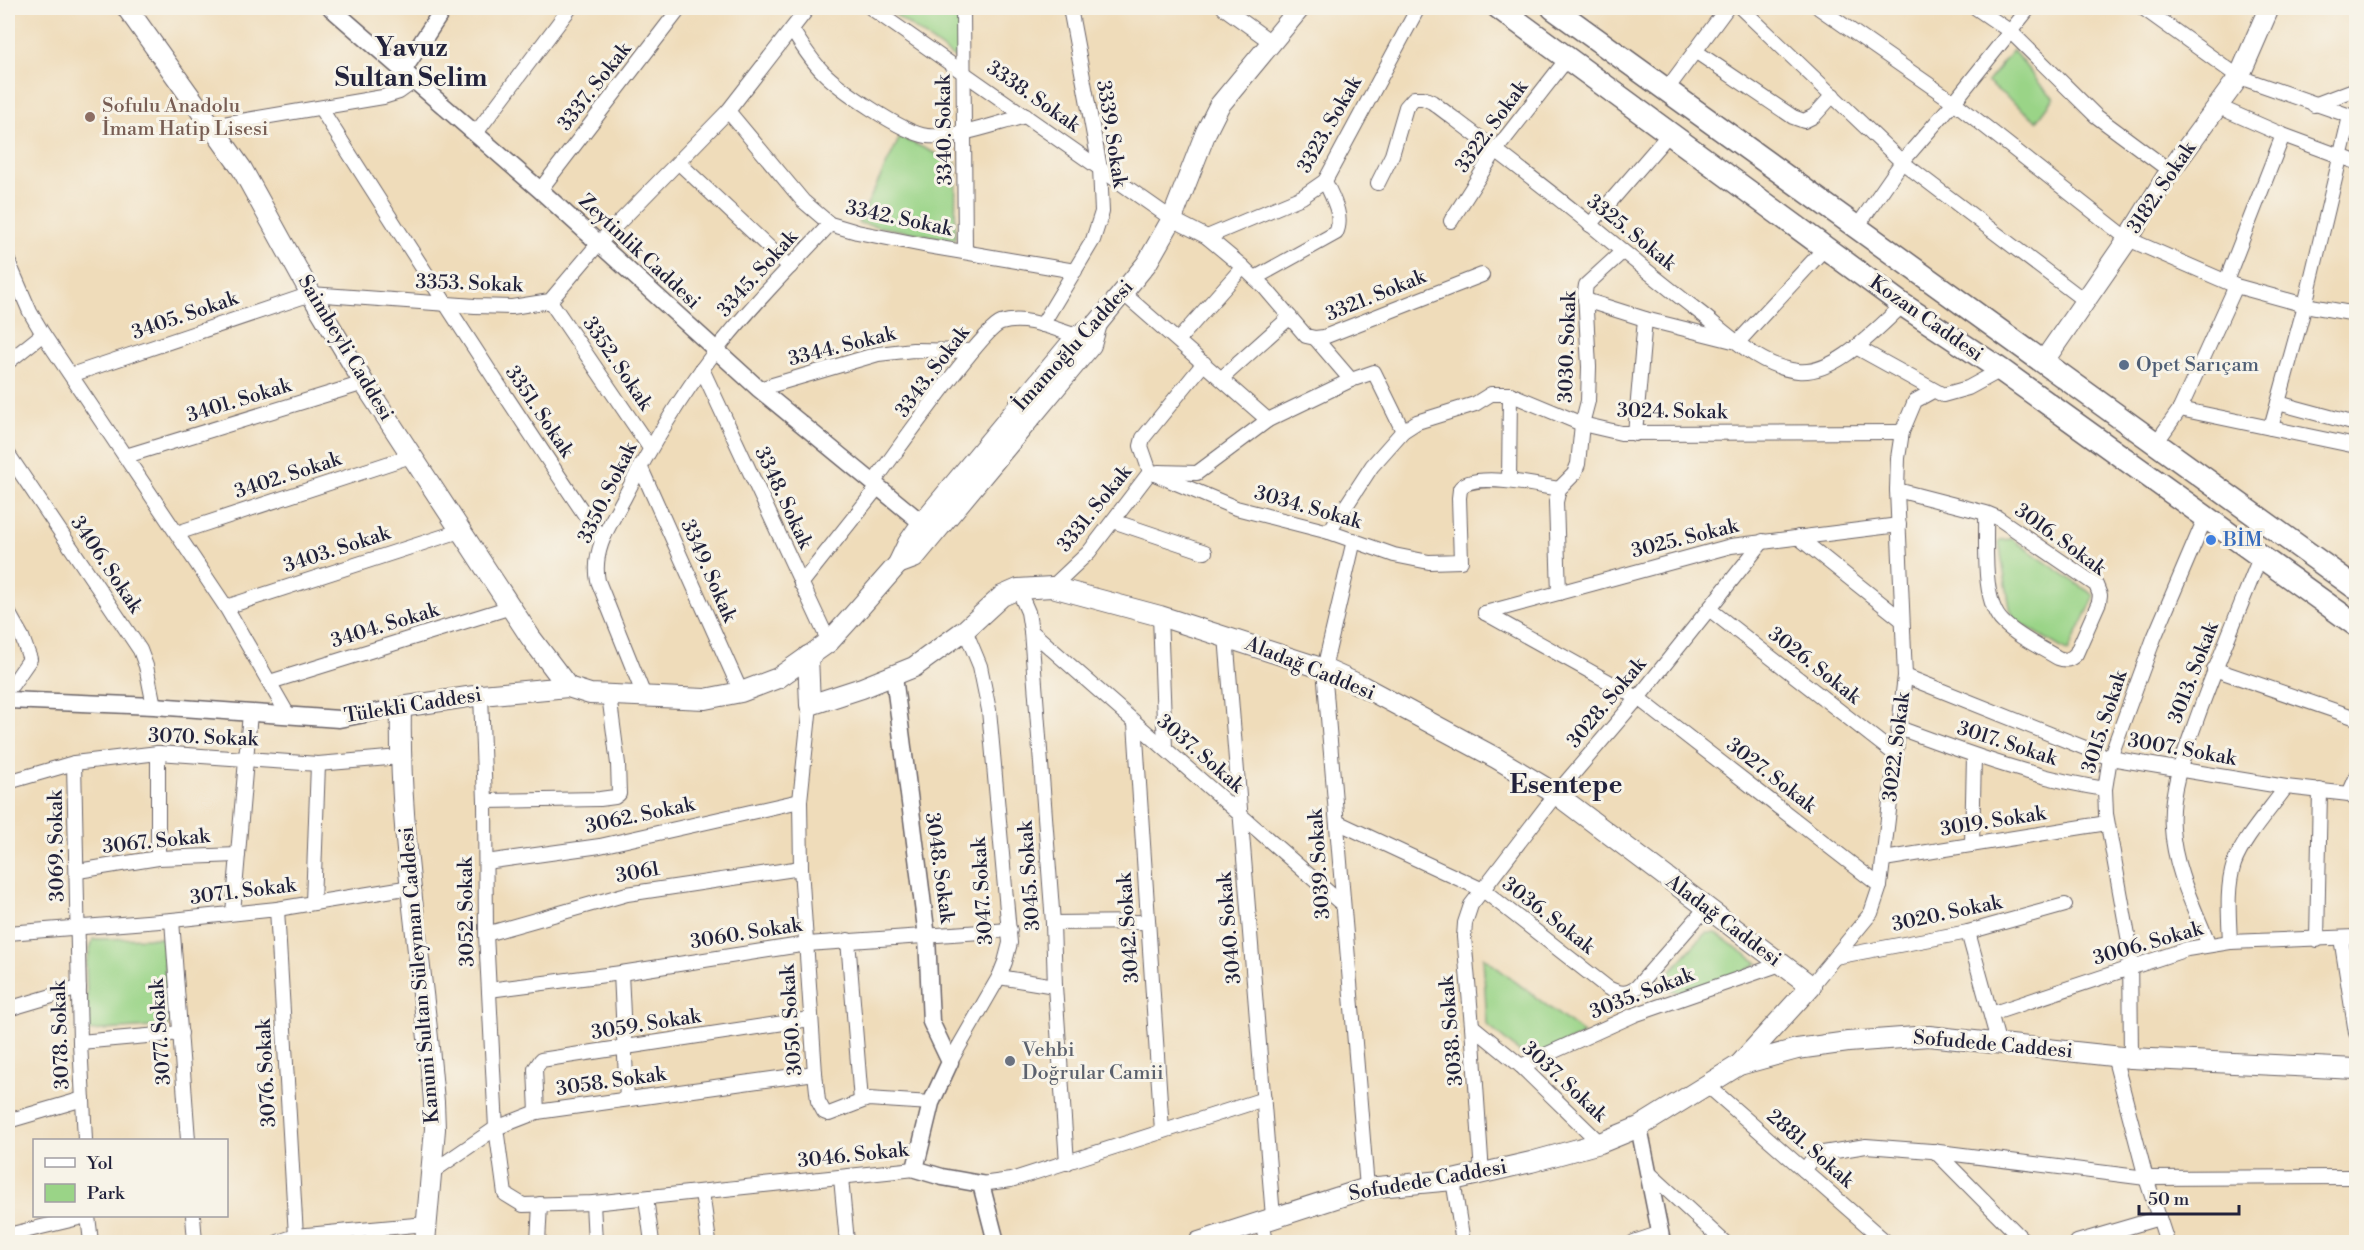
<svg xmlns="http://www.w3.org/2000/svg" width="2364" height="1250" font-family="'Libre Bodoni',serif">
	<style>
		.green { fill: #9ad487; stroke: #5e7b61; stroke-width: 1.5 }
		.lines { fill: none; stroke-linecap: round; stroke-linejoin: round }
		.minor-casing { stroke: #6a6367; stroke-width: 16 }
		.tertiary-casing { stroke: #6a6367; stroke-width: 19 }
		.secondary-casing { stroke: #6a6367; stroke-width: 22 }
		.trunk-casing { stroke: #6a6367; stroke-width: 25 }
		.minor { stroke: #fff; stroke-width: 14 }
		.tertiary { stroke: #fff; stroke-width: 16 }
		.secondary { stroke: #fff; stroke-width: 20 }
		.trunk { stroke: #fff; stroke-width: 22 }
		.education-dot { fill: #8d6e63; stroke: #f7f3e8; stroke-width: 2 }
		.service-dot { fill: #5c6f8a; stroke: #f7f3e8; stroke-width: 2 }
		.shop-dot { fill: #3f7fe0; stroke: #f7f3e8; stroke-width: 2 }
		.worship-dot { fill: #6b7280; stroke: #f7f3e8; stroke-width: 2 }
		.labels { text-anchor: middle; dominant-baseline: central; stroke-width: 6; stroke-linejoin: round; paint-order: stroke }
		.street-label { font-size: 20px; fill: #22223b; stroke: #f7f3e8 }
		.education-label { font-size: 20px; fill: #785e54; stroke: #f7f3e8; text-anchor: start }
		.service-label { font-size: 20px; fill: #4e5e75; stroke: #f7f3e8; text-anchor: start }
		.shop-label { font-size: 20px; fill: #366cbe; stroke: #f7f3e8; text-anchor: start }
		.worship-label { font-size: 20px; fill: #5b616d; stroke: #f7f3e8; text-anchor: start }
		.district-label { font-size: 26px; font-weight: bold; fill: #22223b; stroke: #f7f3e8 }
	</style>
	<rect width="100%" height="100%" fill="#f7f3e8"/>
	<filter id="ink" filterUnits="userSpaceOnUse"><feTurbulence type="fractalNoise" baseFrequency=".0167" numOctaves="2"/><feDisplacementMap in="SourceGraphic" scale="12" xChannelSelector="R" yChannelSelector="G"/><feConvolveMatrix kernelMatrix="1 2 1 2 8 2 1 2 1" color-interpolation-filters="sRGB"/></filter>
	<filter id="wash" filterUnits="userSpaceOnUse"><feTurbulence type="fractalNoise" baseFrequency=".008" numOctaves="4" result="noise"/><feDisplacementMap in="SourceGraphic" scale="24" xChannelSelector="R" yChannelSelector="G"/><feGaussianBlur stdDeviation="1.35" result="paint"/><feColorMatrix in="noise" values="0 0 0 0 0 0 0 0 0 0 0 0 0 0 0 0 0 1.4 0 .05"/><feComposite in="paint" operator="in"/></filter>
	<g filter="url(#wash)">
		<rect width="100%" height="100%" fill="#efdcba"/>
		<g class="green">
			<path d="M886 8H959L964 65Z"/>
			<path d="M2013 50 2039 83 2054 98 2037 121 1987 82Z"/>
			<path d="M900 137 956 163 955 240 858 223Z"/>
			<path d="M2012 539 2095 596 2068 652 2014 619 2010 608 1999 542 2000 540Z"/>
			<path d="M1707 933H1715L1758 963 1738 976 1682 992 1655 989 1703 935Z"/>
			<path d="M163 938 168 1026 88 1031 86 964 93 939Z"/>
			<path d="M1483 957 1584 1034 1529 1060 1487 1025Z"/>
		</g>
	</g>
	<g filter="url(#ink)">
		<g class="lines">
			<defs>
				<g id="minor">
					<path d="M871 8 1172 219 1207 237 1243 267 1265 288 1306 336 1315 338 1324 337 1482 275"/>
					<path d="M963 8 965 252"/>
					<path d="M1224 8 1271 42"/>
					<path d="M1741 8 1902 162 2085 301"/>
					<path d="M1819 8 1954 102 2128 239 2236 286 2305 305 2356 314"/>
					<path d="M1976 8 2011 32 2096 116 2170 171"/>
					<path d="M2143 8 2239 77 2356 118"/>
					<path d="M792 30C801 44 810 59 822 71 839 89 903 133 927 136 956 139 997 123 1026 116"/>
					<path d="M1695 51 1793 117 1804 121 1814 116 1833 95"/>
					<path d="M1667 89 1727 8"/>
					<path d="M2314 105 2356 89"/>
					<path d="M2219 107 2283 135 2356 162"/>
					<path d="M321 109C413 254 505 398 602 540"/>
					<path d="M728 111 803 201 830 224 857 232 928 246 1075 271"/>
					<path d="M211 126 383 97 399 92 416 80"/>
					<path d="M476 133 570 8"/>
					<path d="M679 163 790 267"/>
					<path d="M1378 183 1392 155 1406 107 1414 98H1423L1432 102C1485 142 1539 182 1591 225 1626 254 1661 283 1698 311 1727 333 1759 367 1798 371 1836 375 1877 328 1903 305"/>
					<path d="M540 190 680 8"/>
					<path d="M1451 221 1496 150 1567 59"/>
					<path d="M1590 225 1669 134"/>
					<path d="M1857 227 1902 162 1954 102 2029 8"/>
					<path d="M1207 237 1302 197 1325 181 1418 8"/>
					<path d="M8 261 30 312 43 334 226 607 288 715"/>
					<path d="M1255 278 1336 233C1344 216 1332 197 1325 181"/>
					<path d="M2226 281 2283 135"/>
					<path d="M1124 294 1268 420"/>
					<path d="M1585 300 1645 319 1733 341"/>
					<path d="M550 301 650 448"/>
					<path d="M1042 325 1093 240 1102 212 1100 168 1070 8"/>
					<path d="M1315 338 1351 380"/>
					<path d="M1178 340 1243 267"/>
					<path d="M1738 342 1825 248"/>
					<path d="M1856 347 1943 395 1968 388 2001 370"/>
					<path d="M8 362 43 334"/>
					<path d="M702 369 829 642"/>
					<path d="M71 375 311 294 475 306 512 307 550 301 599 243 728 111 808 8"/>
					<path d="M1222 378 1290 317"/>
					<path d="M759 389 878 354 913 350 972 351"/>
					<path d="M2278 403 2356 424"/>
					<path d="M2180 409 2356 446"/>
					<path d="M2271 428 2305 305 2350 116"/>
					<path d="M1635 434 1645 319"/>
					<path d="M2156 443 2180 409 2236 286"/>
					<path d="M8 454 140 650 146 666 154 706"/>
					<path d="M126 456 364 383"/>
					<path d="M640 466 741 692"/>
					<path d="M1150 472 1236 508 1329 532 1394 555 1429 562 1461 561 1459 498C1459 498 1460 490 1460 489 1470 471 1542 486 1559 489"/>
					<path d="M1158 472 1197 473 1268 420 1351 380 1374 372 1403 431"/>
					<path d="M1509 481 1510 394"/>
					<path d="M873 483C892 458 982 329 1001 323 1025 315 1054 329 1077 336"/>
					<path d="M1897 490 1986 513 1998 518 2096 585 2100 595 2099 602 2076 654C2070 660 2066 661 2058 658 2040 647 2018 637 2003 622 1981 602 1987 541 1986 513"/>
					<path d="M1113 521 1205 552"/>
					<path d="M1329 532 1372 466 1403 431 1417 422 1475 404 1491 394H1510L1582 424 1621 433 1902 432"/>
					<path d="M177 533 411 456"/>
					<path d="M1798 537 1902 620"/>
					<path d="M1354 540 1324 669 1367 1188"/>
					<path d="M801 584 878 487"/>
					<path d="M1052 587 1089 552 1150 472 1141 446 1143 438 1204 363"/>
					<path d="M1018 589 1028 612 1031 631 1053 923 1055 986 1067 1163"/>
					<path d="M1559 593 1556 502 1559 489 1574 474 1578 464 1582 424 1588 401 1589 367 1585 292 1586 285 1622 252"/>
					<path d="M226 607 460 531"/>
					<path d="M1709 609 1896 755"/>
					<path d="M8 612 22 637 30 659 12 685"/>
					<path d="M1485 613 1638 698 1880 886"/>
					<path d="M1485 613 1731 546 1899 525"/>
					<path d="M1160 616 1165 748"/>
					<path d="M1031 631 1343 905"/>
					<path d="M1226 636 1273 1217"/>
					<path d="M2214 669 2356 718"/>
					<path d="M1905 676 2110 758 2286 787 2349 794 2356 800"/>
					<path d="M270 682 511 607"/>
					<path d="M481 695 485 801 486 934 496 1128 505 1194 523 1205 593 1203 915 1169"/>
					<path d="M645 698 598 581C592 551 609 526 623 500 649 449 679 399 714 353 749 308 791 266 830 224"/>
					<path d="M810 705 800 801 801 868 815 1073 818 1101 824 1112 829 1114 868 1099 931 1103"/>
					<path d="M1135 723 1162 1131"/>
					<path d="M1899 728C1967 753 2033 778 2105 789"/>
					<path d="M74 763 80 1042 85 1140"/>
					<path d="M8 782 74 763 158 753 318 764 400 757"/>
					<path d="M2349 794 2356 778"/>
					<path d="M485 801 600 799 615 797 619 794 618 764 609 695"/>
					<path d="M1337 822 1483 890 1608 988C1620 994 1627 995 1637 987L1706 908"/>
					<path d="M1972 845 1974 756"/>
					<path d="M158 858V753"/>
					<path d="M1884 859 2107 823"/>
					<path d="M486 862 600 846 800 801"/>
					<path d="M78 871 158 858 238 855"/>
					<path d="M313 903 318 764"/>
					<path d="M277 909 296 1236"/>
					<path d="M233 913 250 713"/>
					<path d="M172 920 188 1140"/>
					<path d="M1053 923 1148 922"/>
					<path d="M1968 932 1999 1045"/>
					<path d="M8 933 172 920 277 909 411 887"/>
					<path d="M486 934 627 894 801 868"/>
					<path d="M2341 938 2356 1033"/>
					<path d="M848 940 861 1101"/>
					<path d="M2317 940 2320 790"/>
					<path d="M2230 942C2229 917 2226 888 2234 864 2243 839 2270 810 2286 787"/>
					<path d="M2209 945C2194 907 2174 868 2172 828 2169 792 2184 754 2196 721 2216 665 2239 610 2261 555"/>
					<path d="M1835 957 1968 932 2065 905"/>
					<path d="M621 973 627 1099"/>
					<path d="M999 977 1055 986"/>
					<path d="M1811 986 1871 913 1880 886 1905 676 1897 490 1898 458 1902 432 1915 401 1933 391"/>
					<path d="M489 990 621 973 807 944 1010 930"/>
					<path d="M8 1009 79 988"/>
					<path d="M1991 1014 2187 949 2230 942 2356 937"/>
					<path d="M1472 1026 1521 1066 1600 1143"/>
					<path d="M80 1042 181 1033"/>
					<path d="M2114 1056 2146 1178 2167 1242"/>
					<path d="M2131 1058 2130 947 2106 814 2105 789 2110 758 2154 638 2206 516"/>
					<path d="M950 1062 999 977 1005 962 1010 943 989 710 980 666 965 630"/>
					<path d="M1521 1066 1634 1015 1781 964"/>
					<path d="M1707 1085 1886 1242"/>
					<path d="M537 1112 535 1069 541 1060 810 1019"/>
					<path d="M8 1121 83 1099"/>
					<path d="M1935 1151 2025 1242"/>
					<path d="M1804 1170 1817 1154 1866 1146 1931 1151 2146 1178 2356 1177"/>
					<path d="M429 1174 496 1128 537 1112 815 1073"/>
					<path d="M1482 1174 1472 1026 1464 937 1465 923 1471 905 1556 794 1638 698 1763 541"/>
					<path d="M1650 1174 1724 1242"/>
					<path d="M841 1178 847 1242"/>
					<path d="M1453 1180 1463 1242"/>
					<path d="M981 1184 1011 1180 1264 1099"/>
					<path d="M702 1192 709 1242"/>
					<path d="M646 1198 652 1242"/>
					<path d="M593 1203 595 1242"/>
					<path d="M88 1216 91 1242"/>
					<path d="M193 1216 195 1242"/>
					<path d="M1262 1221 1266 1242"/>
					<path d="M8 1235 87 1216"/>
					<path d="M278 1242 296 1236 426 1224"/>
					<path d="M538 1242 540 1204"/>
					<path d="M1634 1242 1661 1233"/>
					<path d="M2077 1242 2159 1218"/>
				</g>
				<g id="tertiary">
					<path d="M331 8 540 190 759 389 922 523"/>
					<path d="M404 69 444 8"/>
					<path d="M894 676 927 937 931 1022 950 1062 931 1103 915 1169 942 1177 981 1184 996 1242"/>
					<path d="M8 700 154 706 339 719 401 707"/>
					<path d="M1639 1127 1662 1242"/>
				</g>
				<g id="secondary">
					<path d="M127 8 242 169 311 294 364 383 531 638 568 687"/>
					<path d="M2043 362 2128 239 2170 171 2239 77 2269 8"/>
					<path d="M898 564 914 558 1091 345 1097 324"/>
					<path d="M808 656 810 705 862 688 914 667 965 630 1002 596 1018 589 1052 587 1160 616 1324 669 1362 686 1496 758 1556 794 1811 986 1739 1065"/>
					<path d="M425 1242 435 1129 434 1102C424 971 398 839 401 707L481 695 568 687 590 694 705 699 741 692 778 678 829 642 848 621 898 564 908 543 922 523 1077 336 1097 324 1147 263 1172 219 1206 132 1219 106 1300 8"/>
					<path d="M1199 1242 1367 1188 1453 1180 1531 1162 1600 1143 1639 1127 1739 1065 1797 1049 1848 1042 1929 1036 2131 1058 2356 1069"/>
				</g>
				<g id="trunk">
					<path d="M1499 8 1903 305 2001 370 2356 625"/>
					<path d="M1553 8 2356 588"/>
				</g>
			</defs>
			<use href="#minor" class="minor-casing"/>
			<use href="#tertiary" class="tertiary-casing"/>
			<use href="#secondary" class="secondary-casing"/>
			<use href="#trunk" class="trunk-casing"/>
			<use href="#minor" class="minor"/>
			<use href="#tertiary" class="tertiary"/>
			<use href="#secondary" class="secondary"/>
			<use href="#trunk" class="trunk"/>
		</g>
	</g>
	<circle class="education-dot" cx="90" cy="117" r="6"/>
	<circle class="service-dot" cx="2124" cy="365" r="6"/>
	<circle class="shop-dot" cx="2211" cy="540" r="6"/>
	<circle class="worship-dot" cx="1010" cy="1061" r="6"/>
	<g class="labels">
		<g class="street-label">
			<text transform="translate(595 87) rotate(-52)">3337. Sokak</text>
			<text transform="translate(1033 97) rotate(35)">3338. Sokak</text>
			<text transform="translate(1330 125) rotate(-60)">3323. Sokak</text>
			<text transform="translate(1492 127) rotate(-54)">3322. Sokak</text>
			<text transform="translate(945 130) rotate(-91)">3340. Sokak</text>
			<text transform="translate(1111 134) rotate(81)">3339. Sokak</text>
			<text transform="translate(2162 188) rotate(-56)">3182. Sokak</text>
			<text transform="translate(899 219) rotate(12)">3342. Sokak</text>
			<text transform="translate(1631 233) rotate(39)">3325. Sokak</text>
			<text transform="translate(639 252) rotate(43)">Zeytinlik Caddesi</text>
			<text transform="translate(758 274) rotate(-48)">3345. Sokak</text>
			<text transform="translate(469 284) rotate(2)">3353. Sokak</text>
			<text transform="translate(1376 296) rotate(-22)">3321. Sokak</text>
			<text transform="translate(185 316) rotate(-19)">3405. Sokak</text>
			<text transform="translate(1926 319) rotate(35)">Kozan Caddesi</text>
			<text transform="translate(1074 346) rotate(-48)">İmamoğlu Caddesi</text>
			<text transform="translate(842 347) rotate(-14)">3344. Sokak</text>
			<text transform="translate(1568 347) rotate(-88)">3030. Sokak</text>
			<text transform="translate(345 348) rotate(59)">Saimbeyli Caddesi</text>
			<text transform="translate(617 364) rotate(56)">3352. Sokak</text>
			<text transform="translate(933 372) rotate(-53)">3343. Sokak</text>
			<text transform="translate(239 401) rotate(-17)">3401. Sokak</text>
			<text transform="translate(539 412) rotate(56)">3351. Sokak</text>
			<text transform="translate(1672 412) rotate(1)">3024. Sokak</text>
			<text transform="translate(288 476) rotate(-18)">3402. Sokak</text>
			<text transform="translate(608 493) rotate(-64)">3350. Sokak</text>
			<text transform="translate(783 498) rotate(65)">3348. Sokak</text>
			<text transform="translate(1308 508) rotate(16)">3034. Sokak</text>
			<text transform="translate(1095 509) rotate(-51)">3331. Sokak</text>
			<text transform="translate(1685 539) rotate(-14)">3025. Sokak</text>
			<text transform="translate(2060 540) rotate(36)">3016. Sokak</text>
			<text transform="translate(337 550) rotate(-18)">3403. Sokak</text>
			<text transform="translate(106 565) rotate(56)">3406. Sokak</text>
			<text transform="translate(708 571) rotate(66)">3349. Sokak</text>
			<text transform="translate(385 626) rotate(-17)">3404. Sokak</text>
			<text transform="translate(1814 666) rotate(38)">3026. Sokak</text>
			<text transform="translate(1310 669) rotate(22)">Aladağ Caddesi</text>
			<text transform="translate(2194 673) rotate(-69)">3013. Sokak</text>
			<text transform="translate(1607 703) rotate(-50)">3028. Sokak</text>
			<text transform="translate(413 706) rotate(-9)">Tülekli Caddesi</text>
			<text transform="translate(2105 722) rotate(-72)">3015. Sokak</text>
			<text transform="translate(203 738) rotate(2)">3070. Sokak</text>
			<text transform="translate(2007 744) rotate(18)">3017. Sokak</text>
			<text transform="translate(1897 747) rotate(-83)">3022. Sokak</text>
			<text transform="translate(2182 750) rotate(10)">3007. Sokak</text>
			<text transform="translate(1200 754) rotate(41)">3037. Sokak</text>
			<text transform="translate(1771 776) rotate(38)">3027. Sokak</text>
			<text transform="translate(640 816) rotate(-12)">3062. Sokak</text>
			<text transform="translate(1993 822) rotate(-9)">3019. Sokak</text>
			<text transform="translate(156 842) rotate(-6)">3067. Sokak</text>
			<text transform="translate(57 846) rotate(-91)">3069. Sokak</text>
			<text transform="translate(1320 864) rotate(-94)">3039. Sokak</text>
			<text transform="translate(939 868) rotate(82)">3048. Sokak</text>
			<text transform="translate(638 873) rotate(-10)">3061</text>
			<text transform="translate(1030 876) rotate(-94)">3045. Sokak</text>
			<text transform="translate(983 891) rotate(-94)">3047. Sokak</text>
			<text transform="translate(243 892) rotate(-7)">3071. Sokak</text>
			<text transform="translate(467 912) rotate(-91)">3052. Sokak</text>
			<text transform="translate(1947 914) rotate(-12)">3020. Sokak</text>
			<text transform="translate(1548 916) rotate(38)">3036. Sokak</text>
			<text transform="translate(1723 921) rotate(37)">Aladağ Caddesi</text>
			<text transform="translate(1129 928) rotate(-94)">3042. Sokak</text>
			<text transform="translate(1230 928) rotate(-95)">3040. Sokak</text>
			<text transform="translate(746 934) rotate(-9)">3060. Sokak</text>
			<text transform="translate(2148 944) rotate(-16)">3006. Sokak</text>
			<text transform="translate(420 975) rotate(-95)">Kanuni Sultan Süleyman Caddesi</text>
			<text transform="translate(1642 994) rotate(-21)">3035. Sokak</text>
			<text transform="translate(792 1020) rotate(-94)">3050. Sokak</text>
			<text transform="translate(646 1025) rotate(-9)">3059. Sokak</text>
			<text transform="translate(1452 1031) rotate(-95)">3038. Sokak</text>
			<text transform="translate(161 1032) rotate(-94)">3077. Sokak</text>
			<text transform="translate(61 1035) rotate(-92)">3078. Sokak</text>
			<text transform="translate(1993 1045) rotate(5)">Sofudede Caddesi</text>
			<text transform="translate(267 1073) rotate(-93)">3076. Sokak</text>
			<text transform="translate(611 1082) rotate(-8)">3058. Sokak</text>
			<text transform="translate(1564 1082) rotate(43)">3037. Sokak</text>
			<text transform="translate(1810 1149) rotate(41)">2881. Sokak</text>
			<text transform="translate(853 1156) rotate(-6)">3046. Sokak</text>
			<text transform="translate(1428 1181) rotate(-10)">Sofudede Caddesi</text>
		</g>
		<g class="education-label">
			<text x="102" y="106">Sofulu Anadolu<tspan x="102" dy="23">İmam Hatip Lisesi</tspan></text>
		</g>
		<g class="service-label">
			<text x="2136" y="365">Opet Sarıçam</text>
		</g>
		<g class="shop-label">
			<text x="2223" y="540">BİM</text>
		</g>
		<g class="worship-label">
			<text x="1022" y="1050">Vehbi<tspan x="1022" dy="23">Doğrular Camii</tspan></text>
		</g>
		<g class="district-label">
			<text x="411" y="48">Yavuz<tspan x="411" dy="30">Sultan Selim</tspan></text>
			<text x="1566" y="785">Esentepe</text>
		</g>
	</g>
	<rect width="2364" height="1250" fill="none" stroke="#f7f3e8" stroke-width="30"/>
	<rect x="33" y="1139" width="195" height="78" fill="#f7f3e8" stroke="#a29fa3" stroke-width="1.5"/>
	<rect x="45" y="1158" width="30" height="9" fill="#ffffff" stroke="#a29fa3" stroke-width="1.5"/>
	<text x="87" y="1169" font-size="18" fill="#22223b">Yol</text>
	<rect x="45" y="1184" width="30" height="18" fill="#9ad487" stroke="#a29fa3" stroke-width="1.5"/>
	<text x="87" y="1199" font-size="18" fill="#22223b">Park</text>
	<path d="M2139 1205v9h100v-9" fill="none" stroke="#22223b" stroke-width="3"/>
	<text x="2148" y="1205" font-size="18" fill="#22223b" stroke="#f7f3e8" stroke-width="4.5" paint-order="stroke">50 m</text>
</svg>
